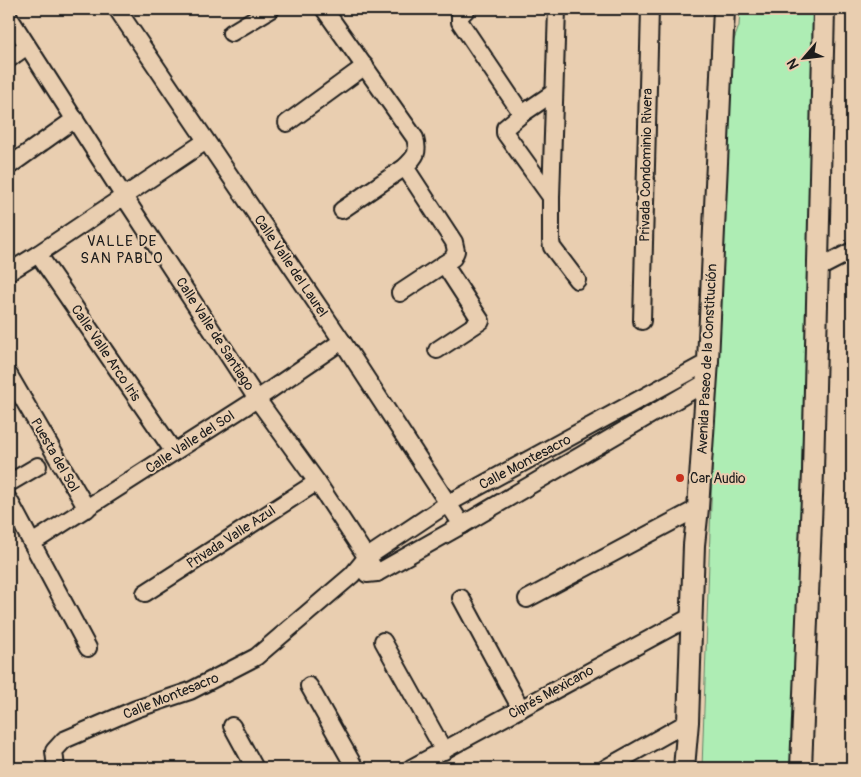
<svg xmlns="http://www.w3.org/2000/svg" width="861" height="777" font-family="Pangolin,sans-serif">
	<style>
		.green { fill: #aeedb4; stroke: #658468 }
		.lines { fill: none; stroke-linecap: round; stroke-linejoin: round }
		.minor-casing { stroke: #1c1c1c; stroke-width: 20 }
		.tertiary-casing { stroke: #1c1c1c; stroke-width: 24 }
		.minor { stroke: #e9ceb0; stroke-width: 16 }
		.tertiary { stroke: #e9ceb0; stroke-width: 20 }
		.poi-dot { fill: #c8321e; stroke: #e9ceb0; stroke-width: 2 }
		.labels { text-anchor: middle; dominant-baseline: central; stroke-width: 4; stroke-linejoin: round; paint-order: stroke }
		.street-label { font-size: 14px; fill: #1c1c1c; stroke: #e9ceb0 }
		.poi-label { font-size: 14px; fill: #1c1c1c; stroke: #e9ceb0; text-anchor: start }
		.neighbourhood-label { font-size: 15px; letter-spacing: 1px; fill: #1c1c1c; stroke: #e9ceb0 }
	</style>
	<rect width="100%" height="100%" fill="#e9ceb0"/>
	<filter id="ink" filterUnits="userSpaceOnUse"><feTurbulence type="fractalNoise" baseFrequency=".02" numOctaves="2"/><feDisplacementMap in="SourceGraphic" scale="10" xChannelSelector="R" yChannelSelector="G"/><feConvolveMatrix kernelMatrix="1 2 1 2 8 2 1 2 1" color-interpolation-filters="sRGB"/></filter>
	<g filter="url(#ink)">
		<path class="green" d="M740 9H815L793 768H702L726 62 739 26Z"/>
		<g class="lines">
			<defs>
				<g id="minor">
					<path d="M117 9 342 341 462 525"/>
					<path d="M324 9 415 138C419 153 416 156 405 167L342 210"/>
					<path d="M467 9 460 16V22L522 114"/>
					<path d="M557 9 551 197V241L552 247 577 280"/>
					<path d="M9 17 123 195 257 399 317 482 377 573"/>
					<path d="M231 33 271 9"/>
					<path d="M9 59 27 46"/>
					<path d="M287 123 365 66"/>
					<path d="M9 166 75 119"/>
					<path d="M551 197 505 133V128L522 114 553 93"/>
					<path d="M38 254 174 452"/>
					<path d="M819 268 852 251"/>
					<path d="M9 272 38 254 206 141"/>
					<path d="M400 293 453 258 456 251 454 242 405 167"/>
					<path d="M642 321 650 9"/>
					<path d="M437 350 481 321 444 264"/>
					<path d="M9 375 87 509"/>
					<path d="M9 483 38 466"/>
					<path d="M9 500 88 648"/>
					<path d="M32 543 257 399 342 341"/>
					<path d="M367 574 377 573 462 525 705 383"/>
					<path d="M145 593 317 482"/>
					<path d="M461 598 521 709"/>
					<path d="M527 599 698 508"/>
					<path d="M383 641 444 751"/>
					<path d="M309 686 355 768"/>
					<path d="M232 726 255 768"/>
					<path d="M56 768 54 751 64 740 136 709 190 691 256 657 352 575 366 558 447 504 708 362"/>
					<path d="M411 768 692 616"/>
					<path d="M606 768 688 722"/>
				</g>
				<g id="tertiary">
					<path d="M684 768 688 722 694 545 698 508 708 361 724 9"/>
					<path d="M801 768 813 472 824 9"/>
				</g>
			</defs>
			<use href="#minor" class="minor-casing"/>
			<use href="#tertiary" class="tertiary-casing"/>
			<use href="#minor" class="minor"/>
			<use href="#tertiary" class="tertiary"/>
		</g>
	</g>
	<circle class="poi-dot" cx="680" cy="478" r="5"/>
	<g class="labels">
		<g class="street-label">
			<text transform="translate(646 165) rotate(-89)">Privada Condominio Rivera</text>
			<text transform="translate(291 266) rotate(56)">Calle Valle del Laurel</text>
			<text transform="translate(215 334) rotate(57)">Calle Valle de Santiago</text>
			<text transform="translate(106 353) rotate(56)">Calle Valle Arco Iris</text>
			<text transform="translate(707 359) rotate(-87)">Avenida Paseo de la Constitución</text>
			<text transform="translate(190 442) rotate(-33)">Calle Valle del Sol</text>
			<text transform="translate(55 455) rotate(60)">Puesta del Sol</text>
			<text transform="translate(525 462) rotate(-28)">Calle Montesacro</text>
			<text transform="translate(231 537) rotate(-33)">Privada Valle Azul</text>
			<text transform="translate(551 692) rotate(-29)">Ciprés Mexicano</text>
			<text transform="translate(171 696) rotate(-22)">Calle Montesacro</text>
		</g>
		<g class="poi-label">
			<text x="690" y="478">Car Audio</text>
		</g>
		<g class="neighbourhood-label">
			<text x="122" y="241">VALLE DE<tspan x="122" dy="17">SAN PABLO</tspan></text>
		</g>
	</g>
	<rect width="861" height="777" fill="none" stroke="#e9ceb0" stroke-width="30"/>
	<rect x="15" y="15" width="831" height="747" fill="none" stroke="#1c1c1c" stroke-width="2" filter="url(#ink)"/>
	<g transform="translate(804 58) rotate(242)" stroke="#e9ceb0" stroke-width="4" paint-order="stroke">
	<path d="M0-4L9 19L0 12L-9 19Z" fill="#1c1c1c"/>
	<text y="-8" font-size="14" font-weight="bold" text-anchor="middle" fill="#1c1c1c">N</text>
	</g>
</svg>
